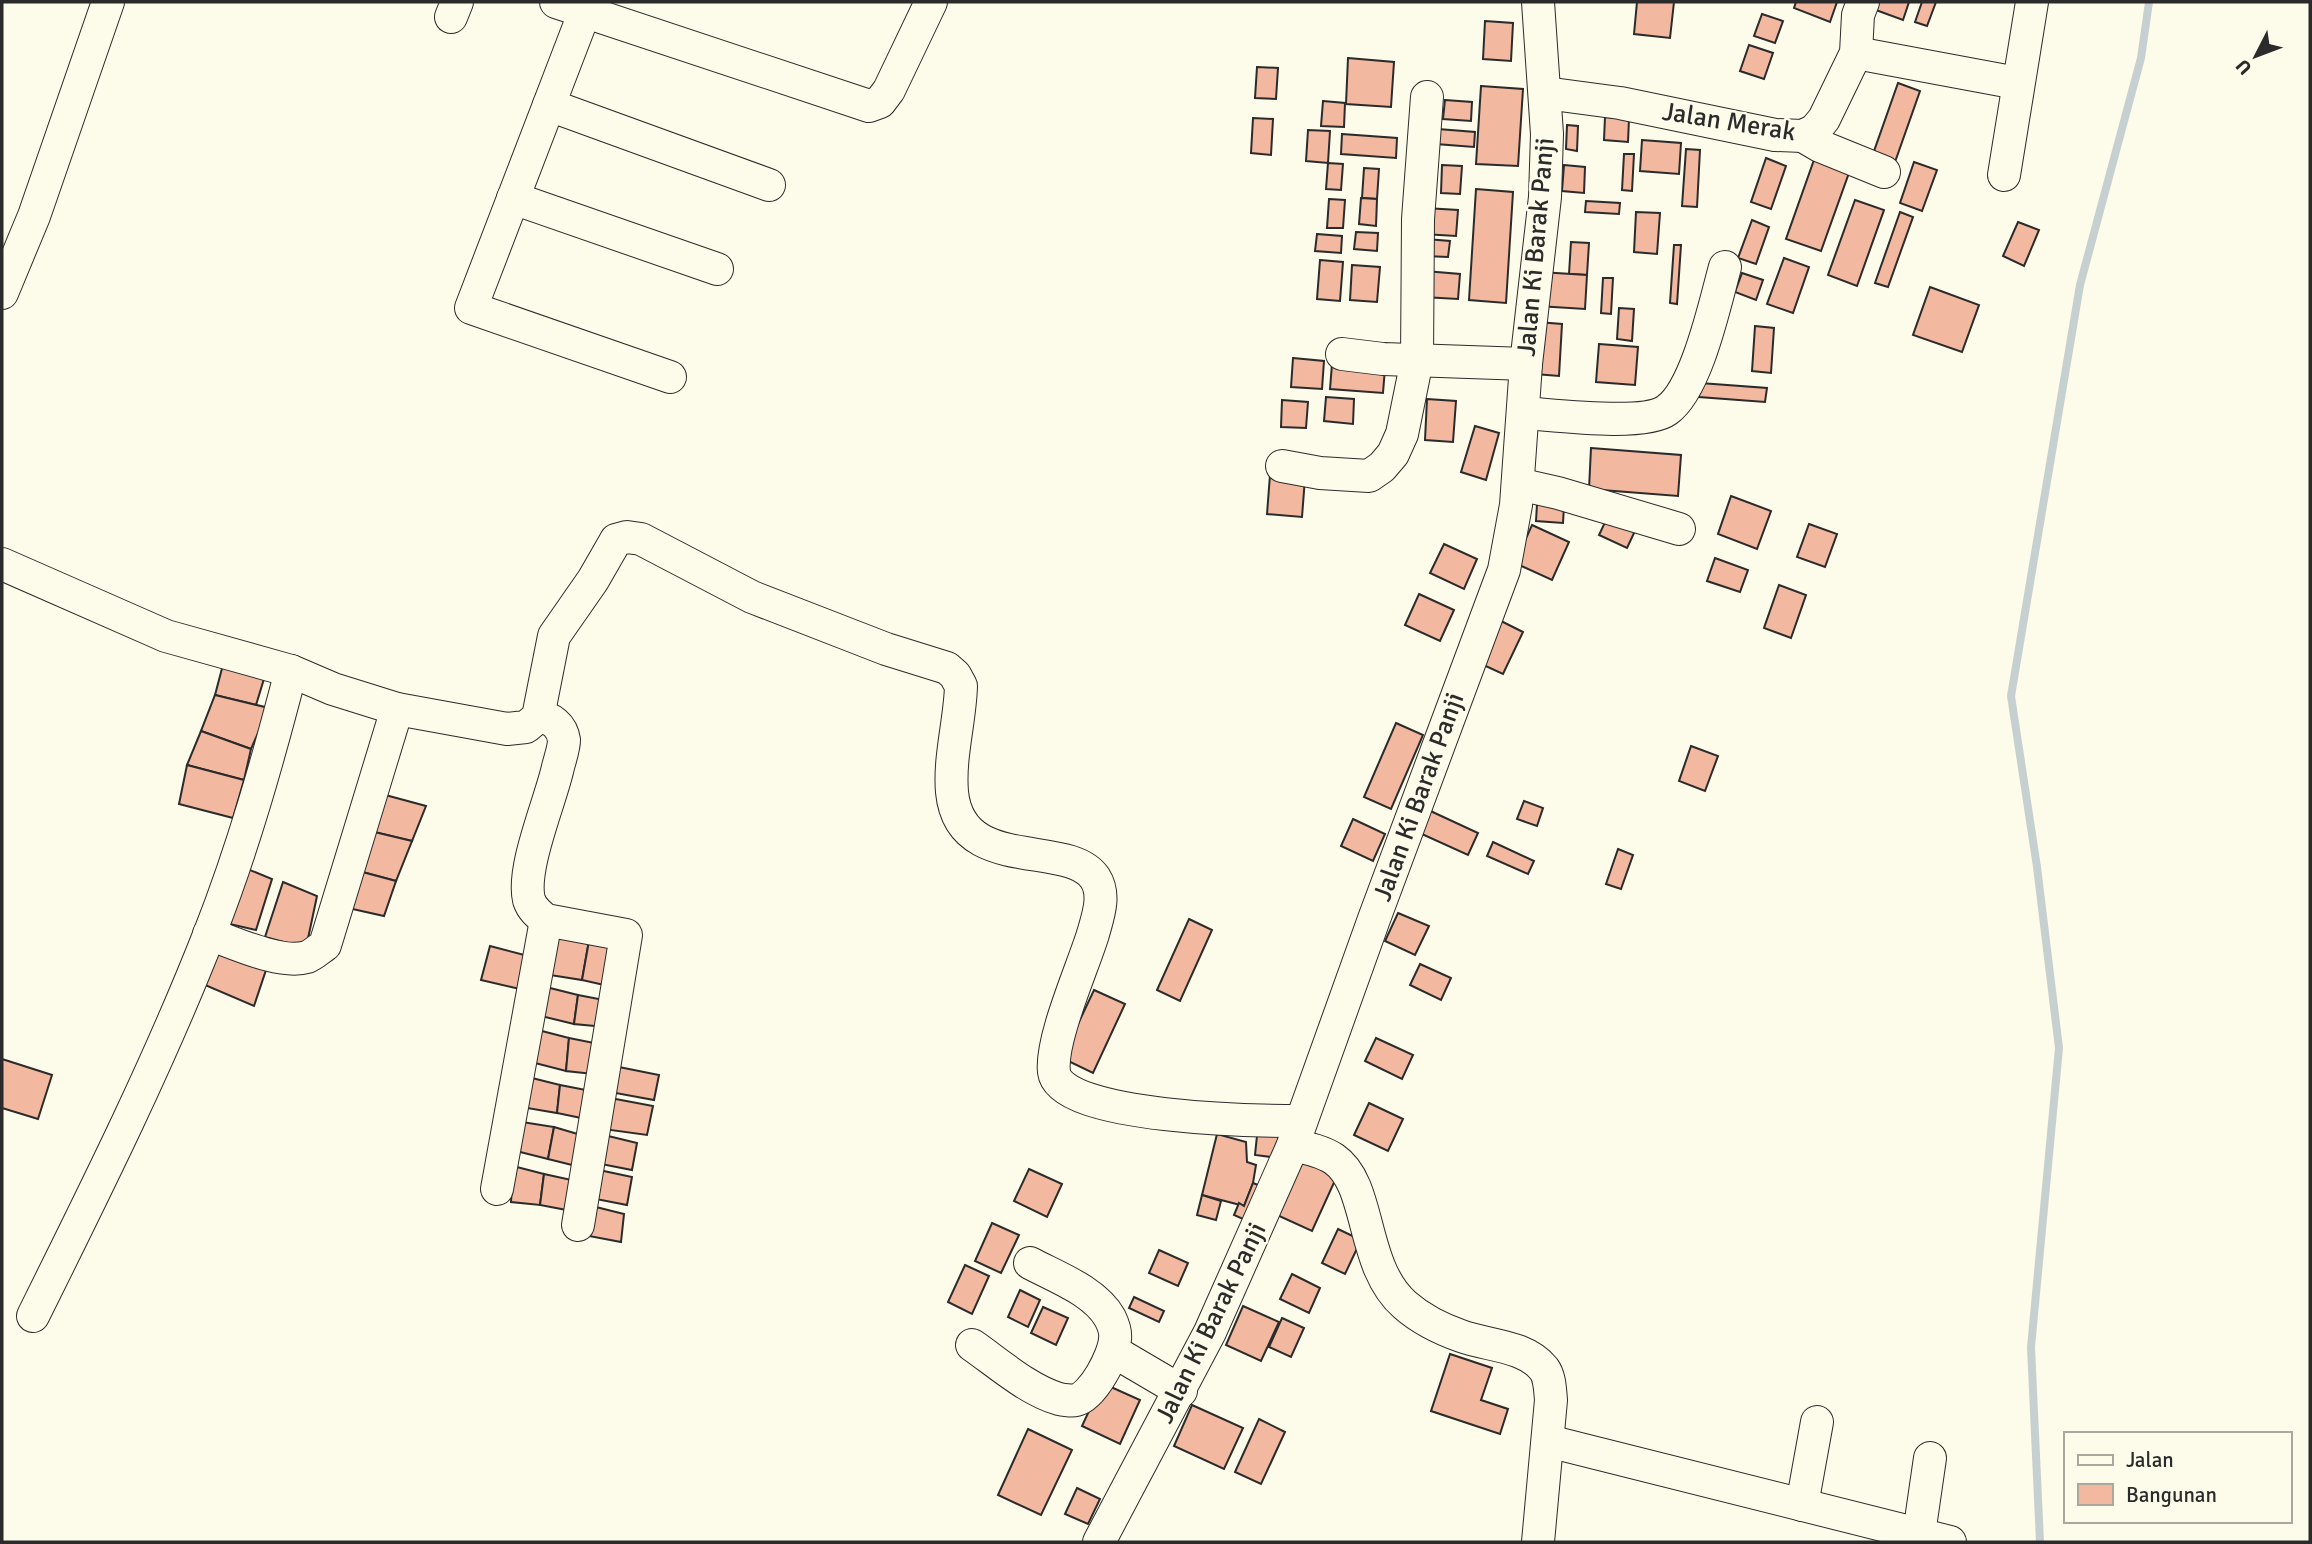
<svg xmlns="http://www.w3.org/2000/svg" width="2312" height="1544" font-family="Signika,sans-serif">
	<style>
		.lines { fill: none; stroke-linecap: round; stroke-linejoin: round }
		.stream { stroke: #c7d0d0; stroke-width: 8 }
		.building { fill: #f2b8a0; stroke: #2b2b2b; stroke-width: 2 }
		.minor-casing { stroke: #2b2b2b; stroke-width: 34 }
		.minor { stroke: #fdfbea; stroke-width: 32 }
		.labels { text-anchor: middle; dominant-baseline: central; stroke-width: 5; stroke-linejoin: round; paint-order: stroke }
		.street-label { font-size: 26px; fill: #2b2b2b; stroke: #fdfbea }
	</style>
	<rect width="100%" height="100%" fill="#fdfbea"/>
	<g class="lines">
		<path class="stream" d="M2040 1542 2031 1347 2059 1048 2037 867 2011 696 2080 285 2141 58 2149 2"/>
	</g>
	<g class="building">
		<path d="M1637 2H1674L1670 38 1634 34Z"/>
		<path d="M1796 2H1837L1830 22 1794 8Z"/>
		<path d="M1866 2H1909L1903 20 1865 6Z"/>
		<path d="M1922 2H1936L1927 26 1915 22Z"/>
		<path d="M1762 14 1783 21 1775 43 1754 36Z"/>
		<path d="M1485 21 1513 23 1511 61 1483 59Z"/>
		<path d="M1749 45 1773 53 1764 79 1740 71Z"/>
		<path d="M1348 58 1394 62 1391 107 1346 104Z"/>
		<path d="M1257 67 1278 68 1276 99 1255 98Z"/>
		<path d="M1898 83 1920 91 1895 162 1873 154Z"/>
		<path d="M1481 86 1523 89 1518 166 1476 164Z"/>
		<path d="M1445 100 1472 102 1471 121 1443 119Z"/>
		<path d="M1323 101 1345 103 1344 127 1321 126Z"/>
		<path d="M1605 117 1629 119 1628 142 1604 140Z"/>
		<path d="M1253 118 1273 119 1271 155 1251 153Z"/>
		<path d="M1567 125 1578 126 1577 151 1566 149Z"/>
		<path d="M1438 129 1475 132 1474 147 1436 144Z"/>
		<path d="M1308 130 1330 131 1328 163 1306 161Z"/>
		<path d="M1342 134 1397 138 1396 158 1341 154Z"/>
		<path d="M1642 140 1681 143 1679 174 1640 171Z"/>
		<path d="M1686 149 1700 150 1697 207 1682 206Z"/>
		<path d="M1624 154H1634L1632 191 1622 190Z"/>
		<path d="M1815 157 1850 170 1821 251 1786 239Z"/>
		<path d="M1766 158 1786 166 1771 209 1751 202Z"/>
		<path d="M1914 162 1937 170 1922 211 1900 203Z"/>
		<path d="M1328 163 1343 164 1341 190 1326 189Z"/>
		<path d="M1442 165 1462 166 1460 194 1441 193Z"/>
		<path d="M1564 165 1585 167 1584 193 1562 191Z"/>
		<path d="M1364 168 1379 169 1377 199 1362 198Z"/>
		<path d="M1476 189 1513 192 1506 303 1469 300Z"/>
		<path d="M1361 198 1377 199 1376 226 1359 224Z"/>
		<path d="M1329 199 1345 200 1343 228H1327Z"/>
		<path d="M1855 200 1884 210 1857 286 1828 275Z"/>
		<path d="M1586 201 1620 203 1619 214 1585 212Z"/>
		<path d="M1425 208 1458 210 1456 236 1423 234Z"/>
		<path d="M1636 212 1660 213 1657 254 1634 252Z"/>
		<path d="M1900 212 1913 217 1888 287 1875 283Z"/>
		<path d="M1752 220 1769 227 1756 264 1738 258Z"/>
		<path d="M2018 222 2039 230 2024 266 2003 256Z"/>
		<path d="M1356 232 1378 233 1377 251 1354 249Z"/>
		<path d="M1317 234 1342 236 1341 253 1315 251Z"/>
		<path d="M1426 239 1450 241 1448 257 1425 256Z"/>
		<path d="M1571 242 1589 243 1587 275 1569 274Z"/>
		<path d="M1674 245H1681L1677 304 1670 303Z"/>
		<path d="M1784 258 1809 267 1793 313 1767 304Z"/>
		<path d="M1320 260 1343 262 1340 301 1317 299Z"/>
		<path d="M1352 265 1380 267 1377 302 1350 300Z"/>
		<path d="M1425 271 1460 274 1458 299 1423 297Z"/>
		<path d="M1540 272 1587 275 1585 309 1538 306Z"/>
		<path d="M1742 273 1763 280 1756 300 1735 292Z"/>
		<path d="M1603 278H1613L1611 314 1601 313Z"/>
		<path d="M1930 287 1979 305 1962 352 1913 335Z"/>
		<path d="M1619 308 1634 309 1632 341 1617 339Z"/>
		<path d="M1537 322 1562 324 1559 376 1535 374Z"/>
		<path d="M1755 326 1774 328 1771 373 1752 371Z"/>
		<path d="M1599 344 1638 347 1635 385 1596 382Z"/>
		<path d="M1293 358 1324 361 1322 389 1291 387Z"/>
		<path d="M1332 364 1385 368 1383 393 1330 389Z"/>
		<path d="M1700 383 1767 388 1765 402 1699 397Z"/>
		<path d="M1326 397 1354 399 1353 424 1324 421Z"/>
		<path d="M1427 399 1456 401 1453 442 1425 440Z"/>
		<path d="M1282 400 1308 402 1306 428 1281 427Z"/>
		<path d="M1475 426 1499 433 1486 480 1461 472Z"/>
		<path d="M1591 448 1681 455 1678 496 1589 489Z"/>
		<path d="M1270 475 1305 478 1302 517 1267 514Z"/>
		<path d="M1731 496 1771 511 1757 549 1718 534Z"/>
		<path d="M1537 504 1564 506 1563 523 1536 521Z"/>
		<path d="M1607 518 1635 531 1627 548 1599 535Z"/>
		<path d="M1809 524 1837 534 1825 567 1797 557Z"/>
		<path d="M1532 525 1569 542 1552 580 1515 563Z"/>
		<path d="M1444 544 1477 559 1464 589 1430 573Z"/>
		<path d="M1715 558 1748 570 1740 592 1707 581Z"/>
		<path d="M1779 585 1806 595 1791 638 1764 628Z"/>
		<path d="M1419 594 1454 610 1440 641 1405 625Z"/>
		<path d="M1499 620 1523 632 1503 674 1479 663Z"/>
		<path d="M225 657 267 669 256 705 215 695Z"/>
		<path d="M215 695 269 708 251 749 201 731Z"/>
		<path d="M1396 723 1423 735 1391 809 1364 797Z"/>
		<path d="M201 731 251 749 244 780 187 765Z"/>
		<path d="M1691 746 1718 756 1705 791 1679 781Z"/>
		<path d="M187 765 244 780 233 818 179 804Z"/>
		<path d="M378 793 426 806 412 841 366 830Z"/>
		<path d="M1524 801 1543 808 1537 826 1517 819Z"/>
		<path d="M1424 808 1478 833 1468 855 1413 830Z"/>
		<path d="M1353 819 1385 834 1373 861 1341 846Z"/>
		<path d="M366 830 412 841 396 881 355 870Z"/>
		<path d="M1493 842 1534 861 1528 874 1487 856Z"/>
		<path d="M1618 849 1633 855 1621 889 1606 884Z"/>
		<path d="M240 866 272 879 256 930 221 922Z"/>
		<path d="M355 870 396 881 384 916 348 908Z"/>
		<path d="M283 882 317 896 306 948 265 937Z"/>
		<path d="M1398 913 1429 926 1415 955 1385 941Z"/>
		<path d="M1189 919 1212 930 1180 1001 1157 990Z"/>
		<path d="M557 931 590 935 582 980 550 975Z"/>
		<path d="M590 935 620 942 613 987 582 980Z"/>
		<path d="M490 946 532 957 524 990 481 980Z"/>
		<path d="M219 947 268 964 254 1006 205 985Z"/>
		<path d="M1420 964 1451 978 1441 1000 1410 985Z"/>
		<path d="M546 987 578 995 574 1024 541 1016Z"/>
		<path d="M1094 990 1125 1004 1093 1073 1062 1058Z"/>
		<path d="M578 995 609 1001 605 1027 574 1024Z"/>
		<path d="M538 1030 569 1038 566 1071 535 1063Z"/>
		<path d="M569 1038 599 1044 593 1074 566 1071Z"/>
		<path d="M1376 1038 1413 1055 1402 1079 1365 1061Z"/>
		<path d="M2 1059 52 1075 38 1119 2 1108Z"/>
		<path d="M609 1065 659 1075 654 1100 610 1092Z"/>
		<path d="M528 1077 560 1085 557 1113 527 1108Z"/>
		<path d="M560 1085 591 1091 586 1119 557 1113Z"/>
		<path d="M605 1097 653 1106 647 1135 603 1129Z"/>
		<path d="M1369 1103 1403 1119 1388 1151 1354 1135Z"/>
		<path d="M522 1122 554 1127 548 1159 520 1152Z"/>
		<path d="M1258 1126 1290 1130 1279 1158 1255 1155Z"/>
		<path d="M554 1127 581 1135 576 1166 548 1159Z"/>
		<path d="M1217 1134 1246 1142 1247 1162 1256 1165 1253 1183 1244 1206 1202 1195Z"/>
		<path d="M604 1135 637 1143 632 1170 601 1164Z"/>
		<path d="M1302 1159 1337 1176 1312 1231 1277 1215Z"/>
		<path d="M513 1166 544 1174 540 1205 511 1202Z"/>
		<path d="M1029 1169 1062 1184 1047 1217 1014 1201Z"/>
		<path d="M599 1170 632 1177 627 1205 596 1199Z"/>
		<path d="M544 1174 576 1181 572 1211 540 1205Z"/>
		<path d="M1253 1183 1266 1188 1252 1223 1234 1215 1239 1203 1244 1206Z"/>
		<path d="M1202 1195 1221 1201 1216 1220 1197 1215Z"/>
		<path d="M592 1206 624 1214 621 1242 589 1236Z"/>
		<path d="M992 1223 1019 1235 1001 1273 975 1261Z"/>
		<path d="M1338 1229 1361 1240 1345 1274 1322 1263Z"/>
		<path d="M1159 1250 1188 1263 1178 1286 1149 1273Z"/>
		<path d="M965 1265 989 1276 972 1314 948 1302Z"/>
		<path d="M1292 1274 1320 1288 1309 1313 1280 1299Z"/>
		<path d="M1020 1290 1040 1300 1028 1327 1008 1317Z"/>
		<path d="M1134 1297 1164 1311 1159 1322 1129 1308Z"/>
		<path d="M1243 1306 1279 1322 1261 1361 1226 1345Z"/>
		<path d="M1043 1307 1068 1318 1056 1345 1031 1333Z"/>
		<path d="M1282 1318 1304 1328 1291 1357 1269 1347Z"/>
		<path d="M1450 1354 1492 1368 1481 1400 1508 1409 1500 1434 1431 1411Z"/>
		<path d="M1102 1383 1140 1400 1120 1444 1082 1426Z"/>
		<path d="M1192 1405 1243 1428 1224 1469 1174 1446Z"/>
		<path d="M1259 1419 1285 1432 1261 1484 1235 1472Z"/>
		<path d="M1028 1429 1072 1450 1041 1515 998 1495Z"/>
		<path d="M1077 1488 1100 1499 1088 1524 1065 1514Z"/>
	</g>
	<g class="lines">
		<defs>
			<g id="minor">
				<path d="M556 2 869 106 880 102 889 90 931 2"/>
				<path d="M585 11 471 308 670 377"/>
				<path d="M451 17 457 2"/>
				<path d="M1856 53 2017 83"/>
				<path d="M1545 93 1620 103 1775 135 1803 136 1815 130 1824 119 1856 53 1858 15 1863 2"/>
				<path d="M549 105 769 185"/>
				<path d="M1803 136 1820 146 1884 172"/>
				<path d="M2004 175 2032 2"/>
				<path d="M513 198 717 269"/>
				<path d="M2 293 34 216 108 2"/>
				<path d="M1342 354 1383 359 1526 364"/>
				<path d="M1523 413C1554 415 1644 427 1667 410 1697 389 1715 303 1725 267"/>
				<path d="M1282 466 1320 473 1369 476 1382 467 1393 454 1402 434 1417 360 1418 219 1427 97"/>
				<path d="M1518 484 1558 493 1679 529"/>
				<path d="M2 564 166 636 291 671 333 689 397 709 507 729 526 727 538 717 554 636 593 580 616 540 627 537 641 539 752 597 886 649 947 668 955 675 961 686C960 721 949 757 952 792 960 876 1068 838 1095 878 1106 895 1098 916 1093 934 1083 967 1050 1040 1054 1072 1060 1119 1262 1121 1301 1121"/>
				<path d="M538 717C551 717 562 726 564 740 564 748 560 759 558 767 551 800 521 868 529 900 532 909 538 914 546 920L626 935 578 1225"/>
				<path d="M209 934C235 943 281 965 307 957 313 955 319 949 325 945L397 709"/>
				<path d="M1293 1145C1307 1148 1322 1151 1334 1159 1372 1185 1360 1266 1405 1305 1421 1319 1441 1329 1461 1336 1488 1346 1525 1345 1544 1369 1550 1377 1550 1390 1551 1400L1538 1542"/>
				<path d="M497 1189 546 920"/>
				<path d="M33 1316C95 1191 158 1065 209 935 243 849 268 760 291 671"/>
				<path d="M972 1345C998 1363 1028 1390 1059 1399 1063 1400 1072 1401 1076 1400 1093 1396 1114 1356 1115 1339 1116 1332 1113 1324 1110 1318 1095 1291 1056 1277 1030 1263"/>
				<path d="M1113 1351 1181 1391"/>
				<path d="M1548 1441 1950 1542"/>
				<path d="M1802 1505 1817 1422"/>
				<path d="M1919 1534 1930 1458"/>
				<path d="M1099 1542 1210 1332 1293 1145 1374 919 1504 570 1516 505 1526 364 1545 197 1547 134 1538 2"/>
			</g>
		</defs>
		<use href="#minor" class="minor-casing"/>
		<use href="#minor" class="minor"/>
	</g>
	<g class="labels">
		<g class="street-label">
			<text transform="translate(1729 122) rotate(9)">Jalan Merak</text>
			<text transform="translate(1536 247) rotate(-85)">Jalan Ki Barak Panji</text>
			<text transform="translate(1419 797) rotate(-70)">Jalan Ki Barak Panji</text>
			<text transform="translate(1211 1323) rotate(-64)">Jalan Ki Barak Panji</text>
		</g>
	</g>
	<rect width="2312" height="1544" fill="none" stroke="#2b2b2b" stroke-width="7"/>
	<rect x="2064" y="1432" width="228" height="91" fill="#fdfbea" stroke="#a9a89e" stroke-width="2"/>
	<rect x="2078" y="1455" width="35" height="10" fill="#fdfbea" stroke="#a9a89e" stroke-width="2"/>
	<text x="2126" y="1467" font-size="21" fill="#2b2b2b">Jalan</text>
	<rect x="2078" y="1484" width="35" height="21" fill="#f2b8a0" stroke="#a9a89e" stroke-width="2"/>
	<text x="2126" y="1502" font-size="21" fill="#2b2b2b">Bangunan</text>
	<g transform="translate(2256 56) rotate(228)" stroke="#fdfbea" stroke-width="5" paint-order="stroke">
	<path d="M0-5L12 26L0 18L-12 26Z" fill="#2b2b2b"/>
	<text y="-10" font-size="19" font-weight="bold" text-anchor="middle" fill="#2b2b2b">U</text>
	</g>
</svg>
